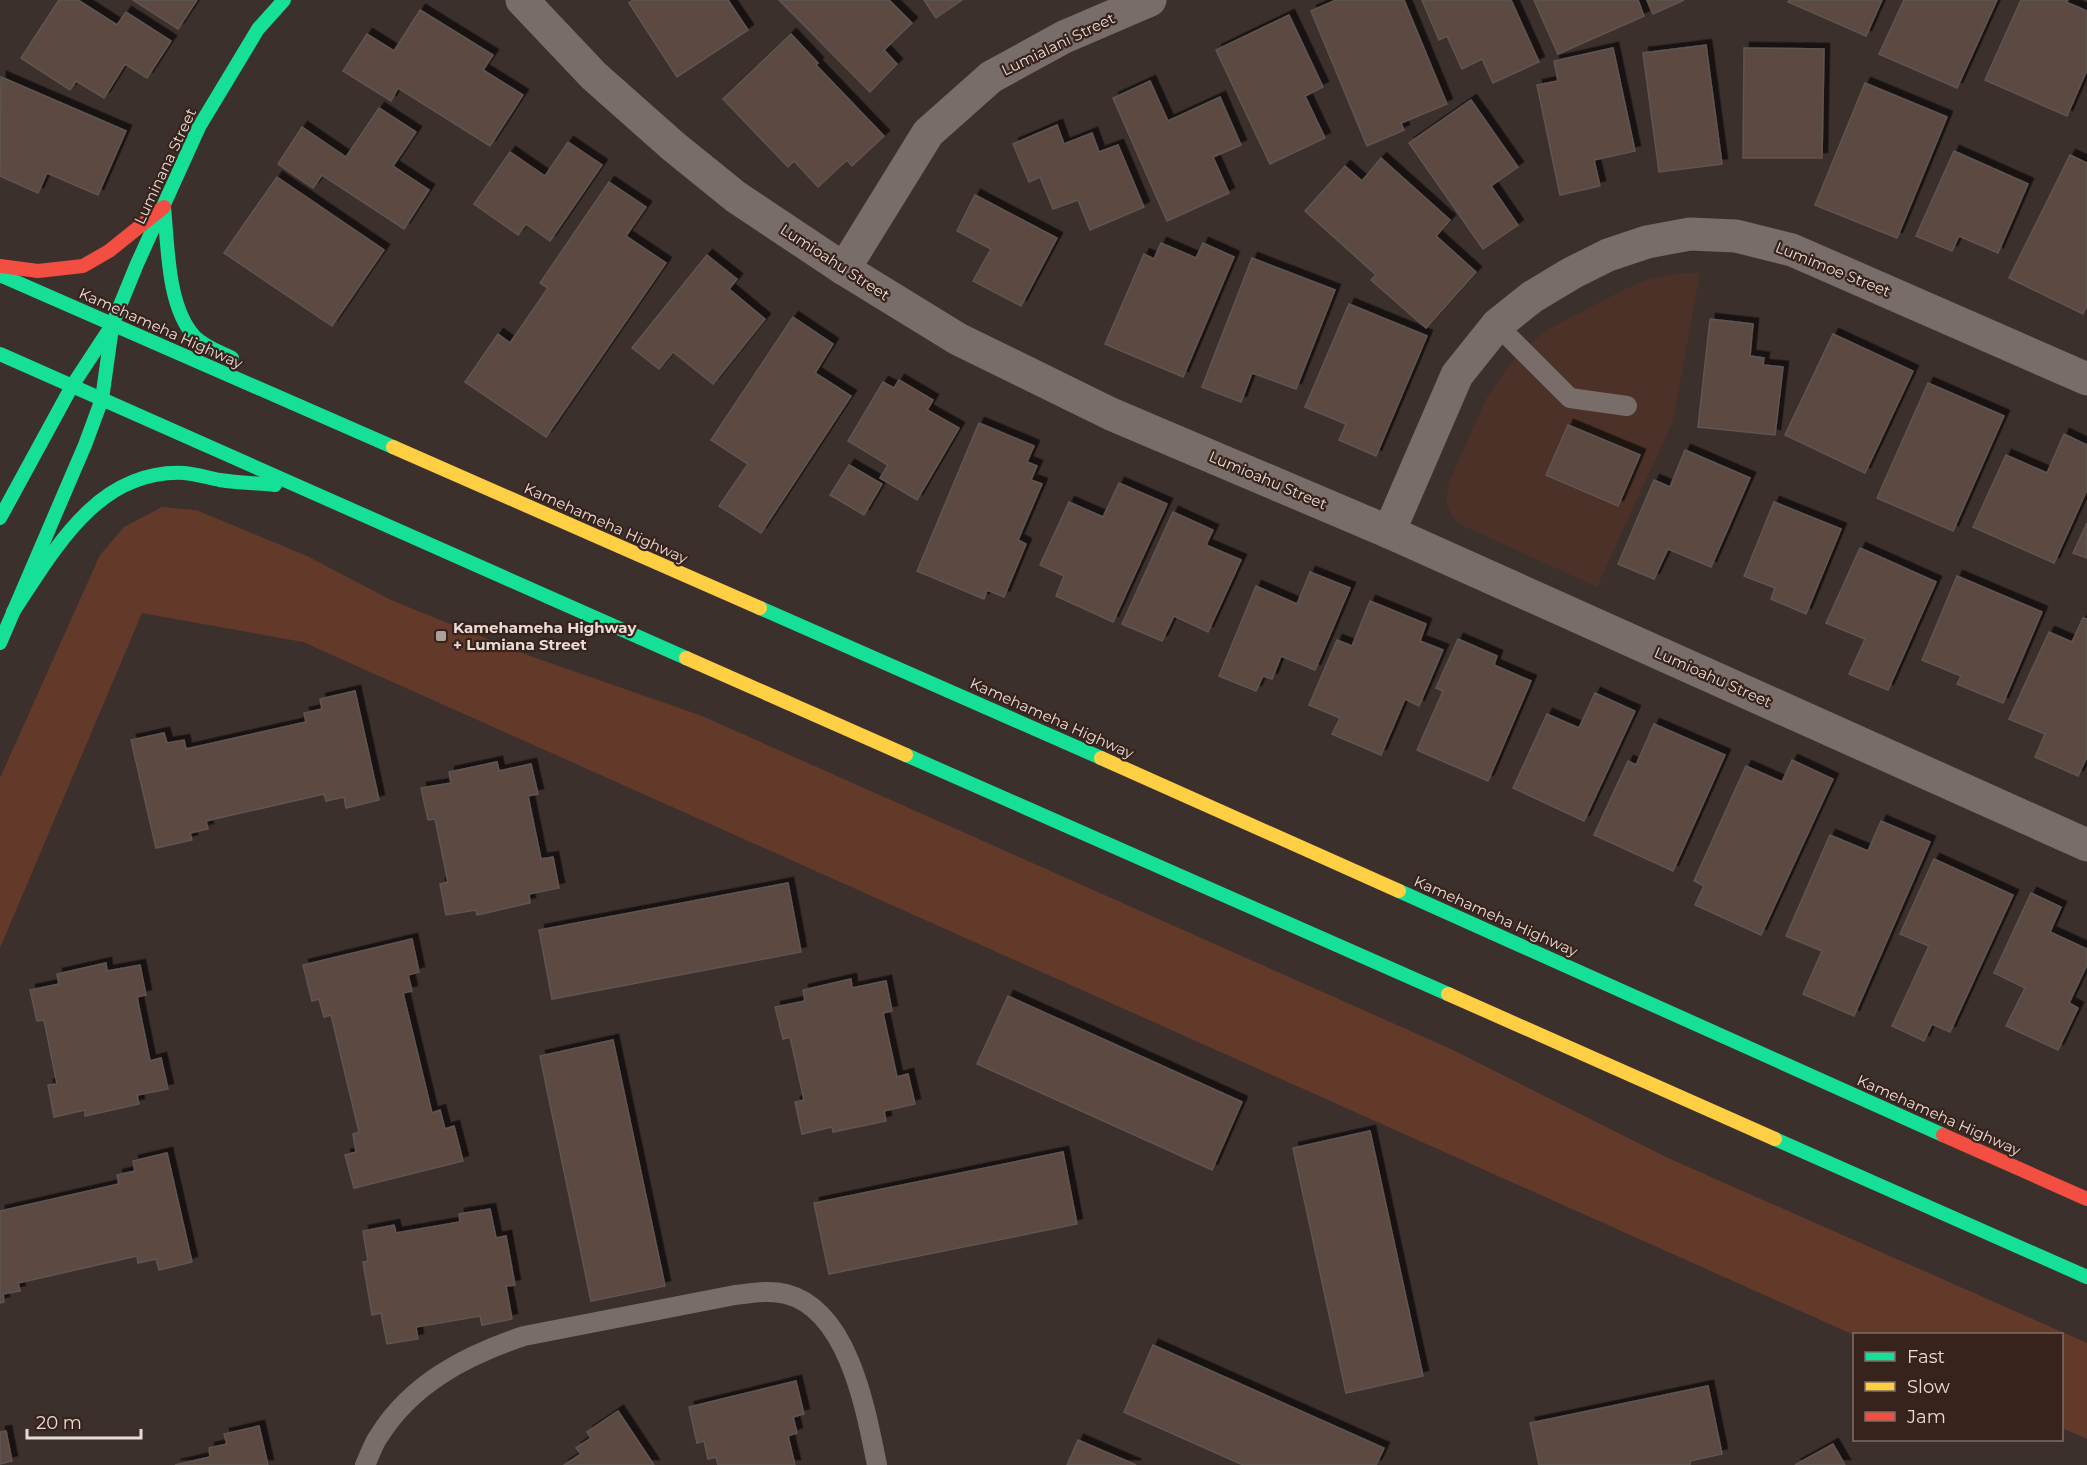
<svg xmlns="http://www.w3.org/2000/svg" width="2087" height="1465" font-family="Montserrat,sans-serif">
	<style>
		.built { fill: #4b3128 }
		.green { fill: #633a2a }
		.building { fill: #5b4943; stroke: #5f5551; stroke-width: 1.5; filter: url(#shadow) }
		.lines { fill: none; stroke-linecap: round; stroke-linejoin: round }
		.lane { stroke: #786d69; stroke-width: 20 }
		.street { stroke: #786d69; stroke-width: 33 }
		.fast { stroke: #16e098; stroke-width: 14 }
		.slow { stroke: #ffcf43; stroke-width: 14 }
		.jam { stroke: #f24e42; stroke-width: 14 }
		.poi-dot { fill: #aca09b; stroke: #37231c; stroke-width: 2 }
		.labels { text-anchor: middle; dominant-baseline: central; stroke-width: 4.5; stroke-linejoin: round; paint-order: stroke }
		.street-label { font-size: 15px; fill: #e9dcd7; stroke: #37231c }
		.poi-label { font-size: 15px; font-weight: bold; fill: #e9dcd7; stroke: #37231c; text-anchor: start }
	</style>
	<defs>
		<filter id="shadow"><feDropShadow dx="5.5" dy="-5.5" stdDeviation="0" flood-color="#0009"/></filter>
	</defs>
	<rect width="100%" height="100%" fill="#3c302c"/>
	<path class="built" d="M1679 273H1700L1673 421 1597 587 1459 524 1451 514 1446 502 1449 482 1486 399 1506 370 1522 351 1547 330 1623 290 1647 280Z"/>
	<path class="green" d="M162 507 196 510 307 556 393 601 530 656 702 716 1453 1050 1668 1158 2087 1343V1439L2062 1428V1334L1854 1335 303 642 142 613 0 948V778L100 555 124 527Z"/>
	<g class="building">
		<path d="M59 0H78L117 25 126 12 171 41 147 78 125 64 104 98 76 81 70 90 21 58Z"/>
		<path d="M133 0H197L178 29Z"/>
		<path d="M633 0H728L748 30 677 77 629 3Z"/>
		<path d="M779 0H889L912 23 884 50 897 64 870 92Z"/>
		<path d="M924 0H962L936 18Z"/>
		<path d="M1336 0H1404L1447 104 1401 123 1404 130 1367 146 1311 11Z"/>
		<path d="M1422 0H1511L1539 62 1493 83 1482 59 1462 69 1447 36 1439 40Z"/>
		<path d="M1534 0H1638L1644 16 1558 54Z"/>
		<path d="M1647 0H1684L1653 14Z"/>
		<path d="M1789 0H1882L1866 36 1788 2Z"/>
		<path d="M1904 0H1997L1957 88 1879 54Z"/>
		<path d="M2021 0H2068L2066 2 2087 11V70L2067 116 1985 80Z"/>
		<path d="M420 10 493 55 483 70 523 95 490 146 398 88 391 101 343 71 367 34 394 51Z"/>
		<path d="M1289 15 1323 87 1305 96 1325 138 1270 164 1216 50Z"/>
		<path d="M791 34 818 63 816 65 884 136 852 166 847 160 818 187 794 161 788 167 723 99Z"/>
		<path d="M1706 45 1722 164 1659 172 1643 53Z"/>
		<path d="M1613 48 1635 151 1594 160 1600 186 1560 195 1537 85 1558 81 1554 61Z"/>
		<path d="M1744 48 1824 49 1822 158H1743Z"/>
		<path d="M1 77 126 131 98 195 47 173 38 193 0 176Z"/>
		<path d="M1150 81 1168 121 1220 97 1241 145 1213 157 1229 193 1167 221 1113 98Z"/>
		<path d="M1865 83 1947 117 1897 238 1815 205Z"/>
		<path d="M1471 100 1518 167 1491 186 1518 225 1483 249 1409 143Z"/>
		<path d="M379 108 416 132 393 166 429 190 404 229 322 175 313 188 278 164 302 127 346 157Z"/>
		<path d="M1057 125 1064 144 1092 133 1099 152 1118 145 1144 207 1090 230 1078 200 1053 209 1040 177 1029 182 1013 144Z"/>
		<path d="M568 142 602 165 550 241 526 224 518 235 474 204 510 152 545 176Z"/>
		<path d="M1954 151 2028 184 1998 253 1959 236 1952 251 1916 236Z"/>
		<path d="M2070 155 2087 163V305L2083 314 2009 278Z"/>
		<path d="M1381 158 1450 220 1436 236 1476 272 1426 328 1371 280 1376 275 1305 211 1345 166 1362 181Z"/>
		<path d="M277 177 384 250 332 326 224 253Z"/>
		<path d="M609 182 646 207 626 236 666 263 546 437 465 382 498 334 510 343 548 288 540 283Z"/>
		<path d="M975 195 1057 238 1021 306 973 281 991 249 957 231Z"/>
		<path d="M1161 243 1196 258 1203 243 1234 257 1183 377 1105 344 1144 254 1154 259Z"/>
		<path d="M707 255 737 279 729 289 765 319 713 384 673 352 659 369 632 348Z"/>
		<path d="M1252 258 1335 290 1296 389 1252 373 1241 402 1202 387Z"/>
		<path d="M1349 304 1427 336 1376 456 1339 440 1346 424 1305 407Z"/>
		<path d="M793 317 833 344 815 373 851 396 761 533 719 506 748 464 711 440Z"/>
		<path d="M1710 319 1753 324 1750 356 1764 358 1763 365 1783 367 1775 435 1698 427Z"/>
		<path d="M1833 334 1913 371 1865 473 1785 435Z"/>
		<path d="M899 380 933 400 927 410 959 428 917 500 880 478 888 465 848 441 883 382 894 388Z"/>
		<path d="M1928 383 2004 416 1953 531 1877 498Z"/>
		<path d="M979 423 1034 446 1027 462 1037 466 1031 480 1042 484 1018 540 1026 544 1004 597 987 590 984 599 917 571Z"/>
		<path d="M1568 425 1640 455 1618 506 1546 475Z"/>
		<path d="M2064 434 2087 445V490L2054 563 1973 527 2006 455 2047 473Z"/>
		<path d="M1685 450 1750 478 1711 567 1668 549 1654 579 1618 564 1654 480 1670 487Z"/>
		<path d="M849 465 882 484 864 515 830 495Z"/>
		<path d="M1119 483 1167 504 1113 622 1056 596 1064 576 1040 565 1069 502 1103 517Z"/>
		<path d="M1774 502 1841 529 1806 614 1771 599 1775 588 1744 576Z"/>
		<path d="M1173 512 1213 530 1206 545 1241 560 1208 632 1174 616 1162 641 1122 624Z"/>
		<path d="M2087 523V558L2073 553Z"/>
		<path d="M1860 548 1936 582 1888 690 1849 674 1865 639 1826 623Z"/>
		<path d="M1310 572 1350 588 1315 670 1281 656 1272 679 1263 676 1256 691 1219 676 1256 586 1297 604Z"/>
		<path d="M1957 576 2042 612 2003 703 1957 684 1961 676 1922 660Z"/>
		<path d="M1370 601 1426 624 1420 641 1443 650 1419 706 1405 699 1381 755 1332 734 1340 718 1309 705 1337 640 1352 646Z"/>
		<path d="M2083 618 2087 619V757L2078 776 2035 757 2045 734 2009 719 2049 632 2072 642Z"/>
		<path d="M1458 639 1497 656 1494 665 1531 681 1488 781 1417 750 1443 691 1436 688Z"/>
		<path d="M355 691 379 800 346 808 344 797 326 801 324 794 206 821 208 829 190 833 192 840 156 848 131 740 164 733 167 743 184 740 186 749 306 722 304 713 322 709 320 699Z"/>
		<path d="M1595 693 1635 711 1584 821 1513 788 1547 714 1579 728Z"/>
		<path d="M1654 724 1725 755 1673 871 1594 835 1628 761 1636 765Z"/>
		<path d="M1792 760 1833 779 1761 935 1695 905 1704 886 1694 881 1746 766 1782 782Z"/>
		<path d="M497 762 499 771 531 764 538 794 528 796 541 859 553 857 559 888 529 894 530 903 477 915 476 910 446 915 440 884 448 882 435 819 428 820 421 788 451 783 449 772Z"/>
		<path d="M1881 821 1930 842 1854 1016 1803 994 1822 951 1786 936 1830 835 1868 851Z"/>
		<path d="M1934 859 2013 895 1950 1032 1932 1024 1924 1041 1892 1026 1929 946 1900 934Z"/>
		<path d="M788 883 801 952 552 999 539 930Z"/>
		<path d="M2031 893 2061 907 2050 932 2087 949V965L2069 1003 2078 1008 2058 1050 2006 1026 2025 988 1994 973Z"/>
		<path d="M412 939 419 972 408 975 412 991 403 993 432 1113 440 1110 445 1129 454 1126 463 1161 354 1188 345 1155 356 1152 353 1134 359 1132 331 1015 324 1017 319 999 312 1001 303 965Z"/>
		<path d="M106 963 107 971 140 965 146 995 137 997 150 1061 161 1058 168 1089 137 1095 139 1104 85 1116V1110L54 1117 48 1085 57 1084 44 1020 37 1021 30 990 59 984 57 974Z"/>
		<path d="M851 979 852 988 886 981 892 1011 883 1013 897 1077 908 1074 915 1104 884 1111 886 1121 833 1132 832 1127 802 1134 795 1102 804 1100 790 1037 783 1039 775 1007 805 1001 803 990Z"/>
		<path d="M1008 996 1242 1102 1212 1170 977 1064Z"/>
		<path d="M613 1040 665 1286 591 1301 540 1056Z"/>
		<path d="M1370 1131 1423 1376 1346 1393 1293 1148Z"/>
		<path d="M1063 1152 1077 1224 829 1274 814 1203Z"/>
		<path d="M167 1153 192 1262 159 1270 156 1259 138 1263 137 1256 18 1283 20 1291 3 1294 4 1302 0 1303V1211L119 1184 117 1175 135 1171 133 1161Z"/>
		<path d="M490 1209 496 1238 506 1236 515 1285 506 1286 512 1319 482 1325 480 1316 416 1327 418 1339 387 1344 381 1313 372 1315 363 1262 368 1261 363 1231 394 1225 396 1233 460 1222 459 1214Z"/>
		<path d="M1153 1345 1384 1448 1376 1465H1243L1124 1412Z"/>
		<path d="M796 1381 804 1414 793 1417 797 1433 788 1436 795 1465H718L716 1457 708 1459 704 1441 697 1443 689 1407Z"/>
		<path d="M1708 1386 1722 1454 1690 1461V1465H1539L1530 1423Z"/>
		<path d="M618 1411 654 1465H564L581 1454 576 1448 591 1438 587 1432Z"/>
		<path d="M259 1426 268 1465H175L210 1457 209 1448 227 1444 224 1434Z"/>
		<path d="M6 1431 12 1461 0 1464V1432Z"/>
		<path d="M1078 1440 1136 1465H1067Z"/>
		<path d="M1833 1444 1845 1465H1795Z"/>
	</g>
	<g class="lines">
		<g class="lane">
			<path d="M1497 325 1570 398 1627 406"/>
			<path d="M365 1465C370 1455 373 1444 379 1436 412 1383 467 1355 524 1336L735 1295C753 1293 769 1290 786 1294 849 1310 866 1411 877 1465"/>
		</g>
		<g class="street">
			<path d="M522 0 594 76 673 146 736 197 844 269 958 339 1111 414 1389 532 2087 845"/>
			<path d="M844 269 928 133 991 77 1064 37 1150 0"/>
			<path d="M1389 532 1457 375 1497 325 1532 297 1572 273 1608 255 1647 242 1690 234 1736 236 1792 250 2087 379"/>
		</g>
		<g class="fast">
			<path d="M164 207C168 246 167 307 195 337 205 347 220 352 232 358"/>
			<path d="M0 275 393 447"/>
			<path d="M0 354 686 658"/>
			<path d="M0 518 72 386 112 325 137 264 199 127 258 29 284 0"/>
			<path d="M760 608 1101 758"/>
			<path d="M13 612C55 549 98 469 184 473 197 474 208 478 220 480 238 483 257 483 275 485"/>
			<path d="M0 643 85 445 102 399 111 335"/>
			<path d="M906 755 1448 994"/>
			<path d="M1399 891 1943 1135"/>
			<path d="M1775 1139 2087 1277"/>
		</g>
		<g class="slow">
			<path d="M393 447 760 608"/>
			<path d="M686 658 906 755"/>
			<path d="M1101 758 1399 891"/>
			<path d="M1448 994 1775 1139"/>
		</g>
		<g class="jam">
			<path d="M0 266 38 271 83 266 109 251 164 207"/>
			<path d="M1943 1135 2087 1199"/>
		</g>
	</g>
	<rect class="poi-dot" x="435" y="630" width="12" height="12" rx="3"/>
	<g class="labels">
		<g class="street-label">
			<text transform="translate(1058 44) rotate(-26)">Lumialani Street</text>
			<text transform="translate(165 166) rotate(-65)">Luminana Street</text>
			<text transform="translate(835 262) rotate(33)">Lumioahu Street</text>
			<text transform="translate(1833 269) rotate(22)">Lumimoe Street</text>
			<text transform="translate(161 328) rotate(24)">Kamehameha Highway</text>
			<text transform="translate(1268 480) rotate(23)">Lumioahu Street</text>
			<text transform="translate(606 523) rotate(24)">Kamehameha Highway</text>
			<text transform="translate(1713 677) rotate(24)">Lumioahu Street</text>
			<text transform="translate(1052 718) rotate(24)">Kamehameha Highway</text>
			<text transform="translate(1496 916) rotate(24)">Kamehameha Highway</text>
			<text transform="translate(1939 1115) rotate(24)">Kamehameha Highway</text>
		</g>
		<g class="poi-label">
			<text x="453" y="627">Kamehameha Highway<tspan x="453" dy="17">+ Lumiana Street</tspan></text>
		</g>
	</g>
	<rect x="1853" y="1333" width="210" height="108" fill="#37231c" stroke="#7e6d67" stroke-width="1.5"/>
	<rect x="1865" y="1352" width="30" height="9" fill="#16e098" stroke="#7e6d67" stroke-width="1.5"/>
	<text x="1907" y="1363" font-size="18" fill="#e9dcd7">Fast</text>
	<rect x="1865" y="1382" width="30" height="9" fill="#ffcf43" stroke="#7e6d67" stroke-width="1.5"/>
	<text x="1907" y="1393" font-size="18" fill="#e9dcd7">Slow</text>
	<rect x="1865" y="1412" width="30" height="9" fill="#f24e42" stroke="#7e6d67" stroke-width="1.5"/>
	<text x="1907" y="1423" font-size="18" fill="#e9dcd7">Jam</text>
	<path d="M27 1429v9h114v-9" fill="none" stroke="#e9dcd7" stroke-width="3"/>
	<text x="36" y="1429" font-size="18" fill="#e9dcd7" stroke="#37231c" stroke-width="4.5" paint-order="stroke">20 m</text>
</svg>
